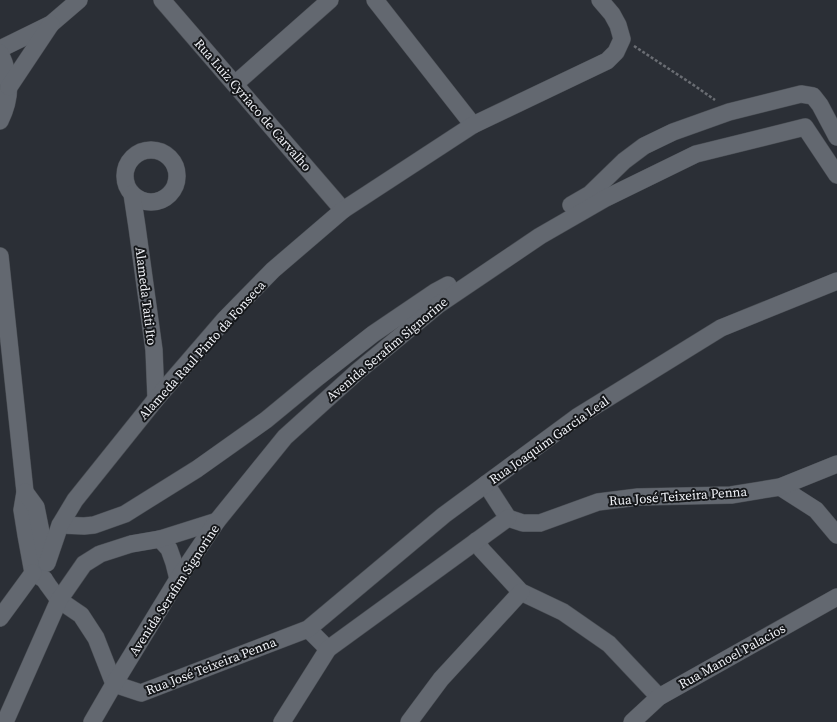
<svg xmlns="http://www.w3.org/2000/svg" width="837" height="722" font-family="'Source Serif 4',serif">
	<style>
		.lines { fill: none; stroke-linecap: round; stroke-linejoin: round }
		.minor-casing { stroke: #484c52; stroke-width: 18 }
		.path { stroke: #6a6d73; stroke-width: 2.5; stroke-dasharray: 3 2; stroke-linecap: butt }
		.minor { stroke: #636870; stroke-width: 17 }
		.labels { text-anchor: middle; dominant-baseline: central; stroke-width: 4; stroke-linejoin: round; paint-order: stroke }
		.street-label { font-size: 13px; fill: #f1f3f8; stroke: #15171a }
	</style>
	<rect width="100%" height="100%" fill="#2b2f36"/>
	<g class="lines">
		<defs>
			<g id="minor">
				<path d="M162 0 343 210"/>
				<path d="M375 0 473 125"/>
				<path d="M0 49 51 24 79 0"/>
				<path d="M0 53C11 76 12 97 0 121"/>
				<path d="M235 84 330 0"/>
				<path d="M9 87 51 24"/>
				<circle cx="151" cy="176" r="26"/>
				<path d="M132 194 137 227 154 350 156 399"/>
				<path d="M571 205 590 194 624 161 644 146 673 132 729 112 801 94 813 96 820 105 837 137"/>
				<path d="M0 256 25 492 22 510 26 535 33 573 44 579"/>
				<path d="M486 484 508 518"/>
				<path d="M780 487 816 510 837 535"/>
				<path d="M25 492 36 507 47 562"/>
				<path d="M508 518 523 523H540L598 502 638 497 731 495 780 487 837 464"/>
				<path d="M60 525 84 526 94 525 125 514 197 469 266 420 317 378 373 334 435 292 448 285"/>
				<path d="M160 539 169 549 174 563 178 579"/>
				<path d="M476 541 482 550 521 592 563 612 609 644 659 697"/>
				<path d="M47 563 60 525 75 500 156 399 225 319 273 270 343 210 473 125 607 61 616 52 622 39 618 25 612 14 600 0"/>
				<path d="M44 579 48 585 59 600 81 615 96 638 114 684"/>
				<path d="M0 618 33 573"/>
				<path d="M308 629 328 649"/>
				<path d="M114 684 141 693 308 629 444 515 577 417 721 328 837 281"/>
				<path d="M5 722 59 600 84 564 100 554 131 544 160 539 217 521"/>
				<path d="M92 722 114 684 178 579 217 521 285 437 357 372 438 305 540 236 606 198 696 154 805 127 837 175"/>
				<path d="M282 722 328 649 508 518"/>
				<path d="M409 722 441 679 521 592"/>
				<path d="M632 722 659 697 837 597"/>
			</g>
		</defs>
		<use href="#minor" class="minor-casing"/>
		<path class="path" d="M634 46 695 86 715 100"/>
		<use href="#minor" class="minor"/>
	</g>
	<g class="labels">
		<g class="street-label">
			<text transform="translate(253 105) rotate(49)">Rua Luiz Cyriaco de Carvalho</text>
			<text transform="translate(146 296) rotate(83)">Alameda Taiti Ito</text>
			<text transform="translate(387 349) rotate(-40)">Avenida Serafim Signorine</text>
			<text transform="translate(202 350) rotate(-48)">Alameda Raul Pinto da Fonseca</text>
			<text transform="translate(549 440) rotate(-35)">Rua Joaquim Garcia Leal</text>
			<text transform="translate(678 496) rotate(-4)">Rua José Teixeira Penna</text>
			<text transform="translate(174 590) rotate(-57)">Avenida Serafim Signorine</text>
			<text transform="translate(732 656) rotate(-29)">Rua Manoel Palacios</text>
			<text transform="translate(211 666) rotate(-21)">Rua José Teixeira Penna</text>
		</g>
	</g>
</svg>
